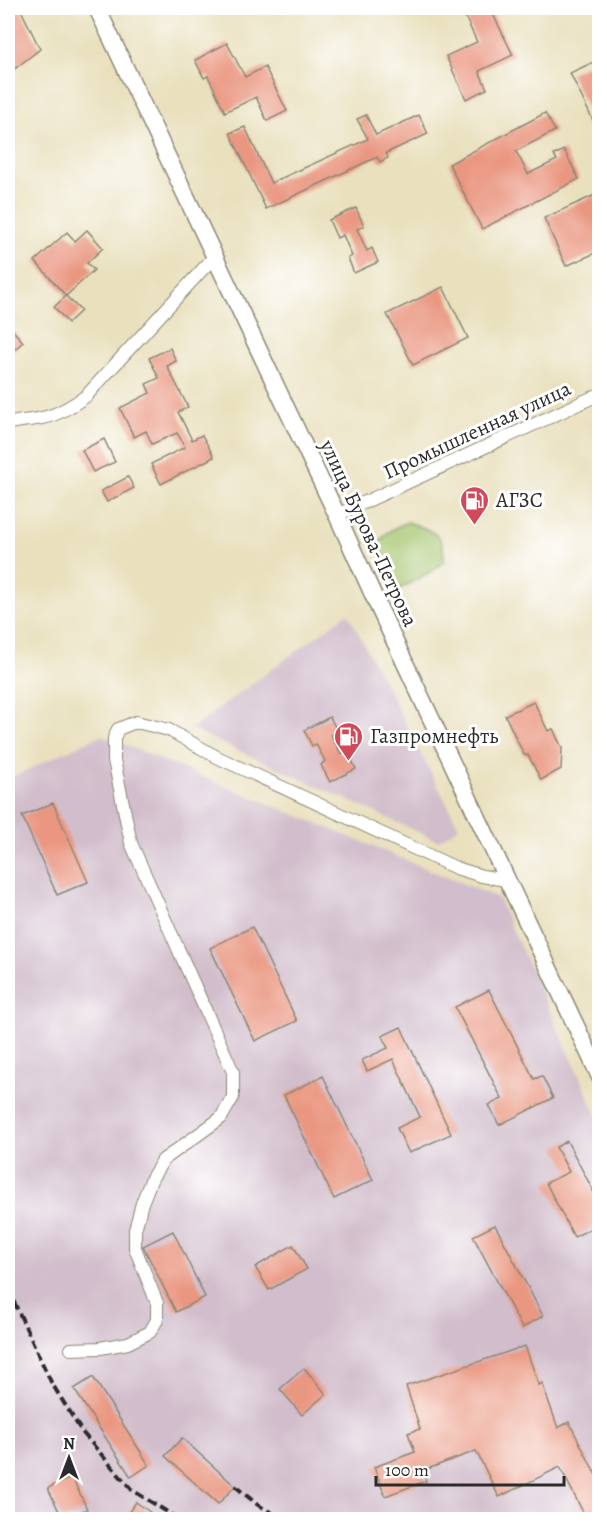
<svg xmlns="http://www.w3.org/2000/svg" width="607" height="1527" font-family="Alegreya,serif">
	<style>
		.industrial { fill: #d1bdcb }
		.green { fill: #a6c56d; stroke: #68784c; stroke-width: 1.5 }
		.building { fill: #ea9781 }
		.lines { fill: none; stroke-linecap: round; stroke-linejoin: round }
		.minor-casing { stroke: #8a8674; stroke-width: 14 }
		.secondary-casing { stroke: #8a8674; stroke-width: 19 }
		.minor { stroke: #fff; stroke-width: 12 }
		.secondary { stroke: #fff; stroke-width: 16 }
		.rail { stroke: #2b2b2b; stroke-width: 4; stroke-dasharray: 9 4.5; stroke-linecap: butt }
		.labels { text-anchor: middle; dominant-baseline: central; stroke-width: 6; stroke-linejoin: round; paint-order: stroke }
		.street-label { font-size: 21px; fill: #2b2b2b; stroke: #fff }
		.poi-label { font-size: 21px; fill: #2b2b2b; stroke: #fff; text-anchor: start }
	</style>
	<rect width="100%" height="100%" fill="#fff"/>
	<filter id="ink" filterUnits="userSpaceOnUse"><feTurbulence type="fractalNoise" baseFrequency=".0167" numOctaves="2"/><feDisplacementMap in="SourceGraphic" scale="12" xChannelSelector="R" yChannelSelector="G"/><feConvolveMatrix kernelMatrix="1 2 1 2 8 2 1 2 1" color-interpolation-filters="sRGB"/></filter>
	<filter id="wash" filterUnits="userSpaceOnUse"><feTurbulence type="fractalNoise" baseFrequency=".008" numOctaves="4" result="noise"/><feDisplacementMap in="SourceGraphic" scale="24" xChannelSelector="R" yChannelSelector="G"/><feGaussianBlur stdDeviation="1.35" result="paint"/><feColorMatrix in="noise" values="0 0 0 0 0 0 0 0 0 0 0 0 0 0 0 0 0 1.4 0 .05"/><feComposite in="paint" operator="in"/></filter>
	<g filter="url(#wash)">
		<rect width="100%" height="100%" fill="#e9e0bd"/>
		<g class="industrial">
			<path d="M348 613 459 827 438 841 191 729Z"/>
			<path d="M101 735 498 898 599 1119V1519H8V779Z"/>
		</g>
		<path class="green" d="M408 522C432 531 445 533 444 561L434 570 396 591 377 548C383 533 393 528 408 522Z"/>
		<g id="blocks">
			<g class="building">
				<path d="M8 8H20L40 49 8 74Z"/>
				<path d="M461 8H490L513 55 479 71 487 89 466 99 446 56 477 42Z"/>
				<path d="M227 43 245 77 265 67 287 111 267 121 256 97 225 112 208 76 204 78 195 60Z"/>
				<path d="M600 59V135L570 73Z"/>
				<path d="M545 113 555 131 516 151 528 174 557 160 554 155 564 150 579 179 482 229 449 164Z"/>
				<path d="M366 115 376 135 419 115 428 134 386 153 388 158 380 162 377 157 266 209 230 133 245 127 271 183 368 139 357 119Z"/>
				<path d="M595 195 600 203V251L566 266 544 218Z"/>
				<path d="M356 208 364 226 357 229 367 251 372 248 378 262 354 273 348 258 352 256 343 235 337 238 329 220Z"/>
				<path d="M87 230 103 248 87 263 94 270 66 296 35 261 67 232 75 241Z"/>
				<path d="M443 287 468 338 413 365 387 314Z"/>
				<path d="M66 296 81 311 68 323 54 307Z"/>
				<path d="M8 325 23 342 8 355Z"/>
				<path d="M170 348 176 361 167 366 188 407 178 412 192 440 202 435 214 457 161 484 151 464 185 447 177 433 152 444 146 431 134 437 120 408 150 393 146 384 159 378 149 358Z"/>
				<path d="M104 439 115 462 93 472 82 450Z"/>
				<path d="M128 477 134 488 107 502 101 491Z"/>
				<path d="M534 702 548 731 553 729 562 748 561 769 541 780 528 755H524L505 715Z"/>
				<path d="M330 717 337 731 331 735 341 754 347 751 356 769 330 782 321 765 325 761 316 744 312 746 304 730Z"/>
				<path d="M53 803 88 882 57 895 22 816Z"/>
				<path d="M252 927 297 1021 255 1041 210 948Z"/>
				<path d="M489 990 534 1079 542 1076 553 1098 499 1125 489 1105 502 1099 455 1007Z"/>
				<path d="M401 1027 451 1134 409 1153 397 1128 420 1117 393 1059 367 1071 362 1060 388 1048 382 1036Z"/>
				<path d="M323 1076 373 1180 334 1199 284 1095Z"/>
				<path d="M567 1141 600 1204V1224L574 1237 546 1183 569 1172 556 1147Z"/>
				<path d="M495 1225 543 1316 522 1328 473 1236Z"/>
				<path d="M173 1231 205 1297 176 1312 143 1246Z"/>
				<path d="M293 1245 307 1269 269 1290 255 1267Z"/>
				<path d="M525 1346 539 1385 542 1383 558 1428 569 1422 600 1483V1520H587L560 1467 499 1497 476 1451 422 1471 426 1481 385 1496 374 1467 415 1452 408 1433 420 1429 406 1386Z"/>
				<path d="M304 1368 326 1394 302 1415 280 1389Z"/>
				<path d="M93 1377 149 1465 131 1477 74 1389Z"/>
				<path d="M182 1438 235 1486 218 1504 165 1456Z"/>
				<path d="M72 1477 87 1509 63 1520 48 1488Z"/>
				<path d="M136 1502 147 1510 160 1520H123Z"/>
			</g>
		</g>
	</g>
	<g filter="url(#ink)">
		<use href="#blocks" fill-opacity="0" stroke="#8a8674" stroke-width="1.5"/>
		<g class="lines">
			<defs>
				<g id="minor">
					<path d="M8 424C19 420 30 421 42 418 58 415 72 406 86 396L214 257"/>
					<path d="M337 515 600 394"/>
					<path d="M71 1349 100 1348 128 1343 150 1332 157 1320V1303L135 1248V1230L142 1203 152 1178 163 1160 221 1118 233 1097V1072L131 843 114 760V738L118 729 136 722 169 730 217 757 456 868 482 876 506 880"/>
				</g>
				<path id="secondary" d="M97 8 337 515 380 610 600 1077"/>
			</defs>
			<use href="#minor" class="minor-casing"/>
			<use href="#secondary" class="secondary-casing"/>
			<use href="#minor" class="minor"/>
			<use href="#secondary" class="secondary"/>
			<g class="rail">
				<path d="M8 1289 51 1382 82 1432 132 1490 180 1520"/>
				<path d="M235 1486 258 1505 285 1520"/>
			</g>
		</g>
	</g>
	<defs>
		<symbol id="fuel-pin" viewBox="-11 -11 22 30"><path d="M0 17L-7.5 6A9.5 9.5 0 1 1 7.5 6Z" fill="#d1495b" stroke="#fff"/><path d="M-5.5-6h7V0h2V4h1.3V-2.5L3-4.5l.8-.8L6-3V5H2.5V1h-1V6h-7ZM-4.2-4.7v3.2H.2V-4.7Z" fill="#fff"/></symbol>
	</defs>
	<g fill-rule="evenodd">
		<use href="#fuel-pin" x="458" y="484" width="33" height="45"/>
		<use href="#fuel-pin" x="332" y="720" width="33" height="45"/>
	</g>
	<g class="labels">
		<g class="street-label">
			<text transform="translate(477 430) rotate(-25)">Промышленная улица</text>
			<text transform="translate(369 533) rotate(65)">улица Бурова-Петрова</text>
		</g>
		<g class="poi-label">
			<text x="496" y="500">АГЗС</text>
			<text x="370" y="736">Газпромнефть</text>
		</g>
	</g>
	<rect width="607" height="1527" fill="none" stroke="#fff" stroke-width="30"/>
	<g transform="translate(69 1458)" stroke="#ffffff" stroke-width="4.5" paint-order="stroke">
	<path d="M0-4.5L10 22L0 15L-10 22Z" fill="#2b2b2b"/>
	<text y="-9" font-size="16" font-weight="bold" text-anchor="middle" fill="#2b2b2b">N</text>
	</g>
	<path d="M376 1476v9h188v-9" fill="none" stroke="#2b2b2b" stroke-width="3"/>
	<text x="385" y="1476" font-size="18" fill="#2b2b2b" stroke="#ffffff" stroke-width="4.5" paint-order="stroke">100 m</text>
</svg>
